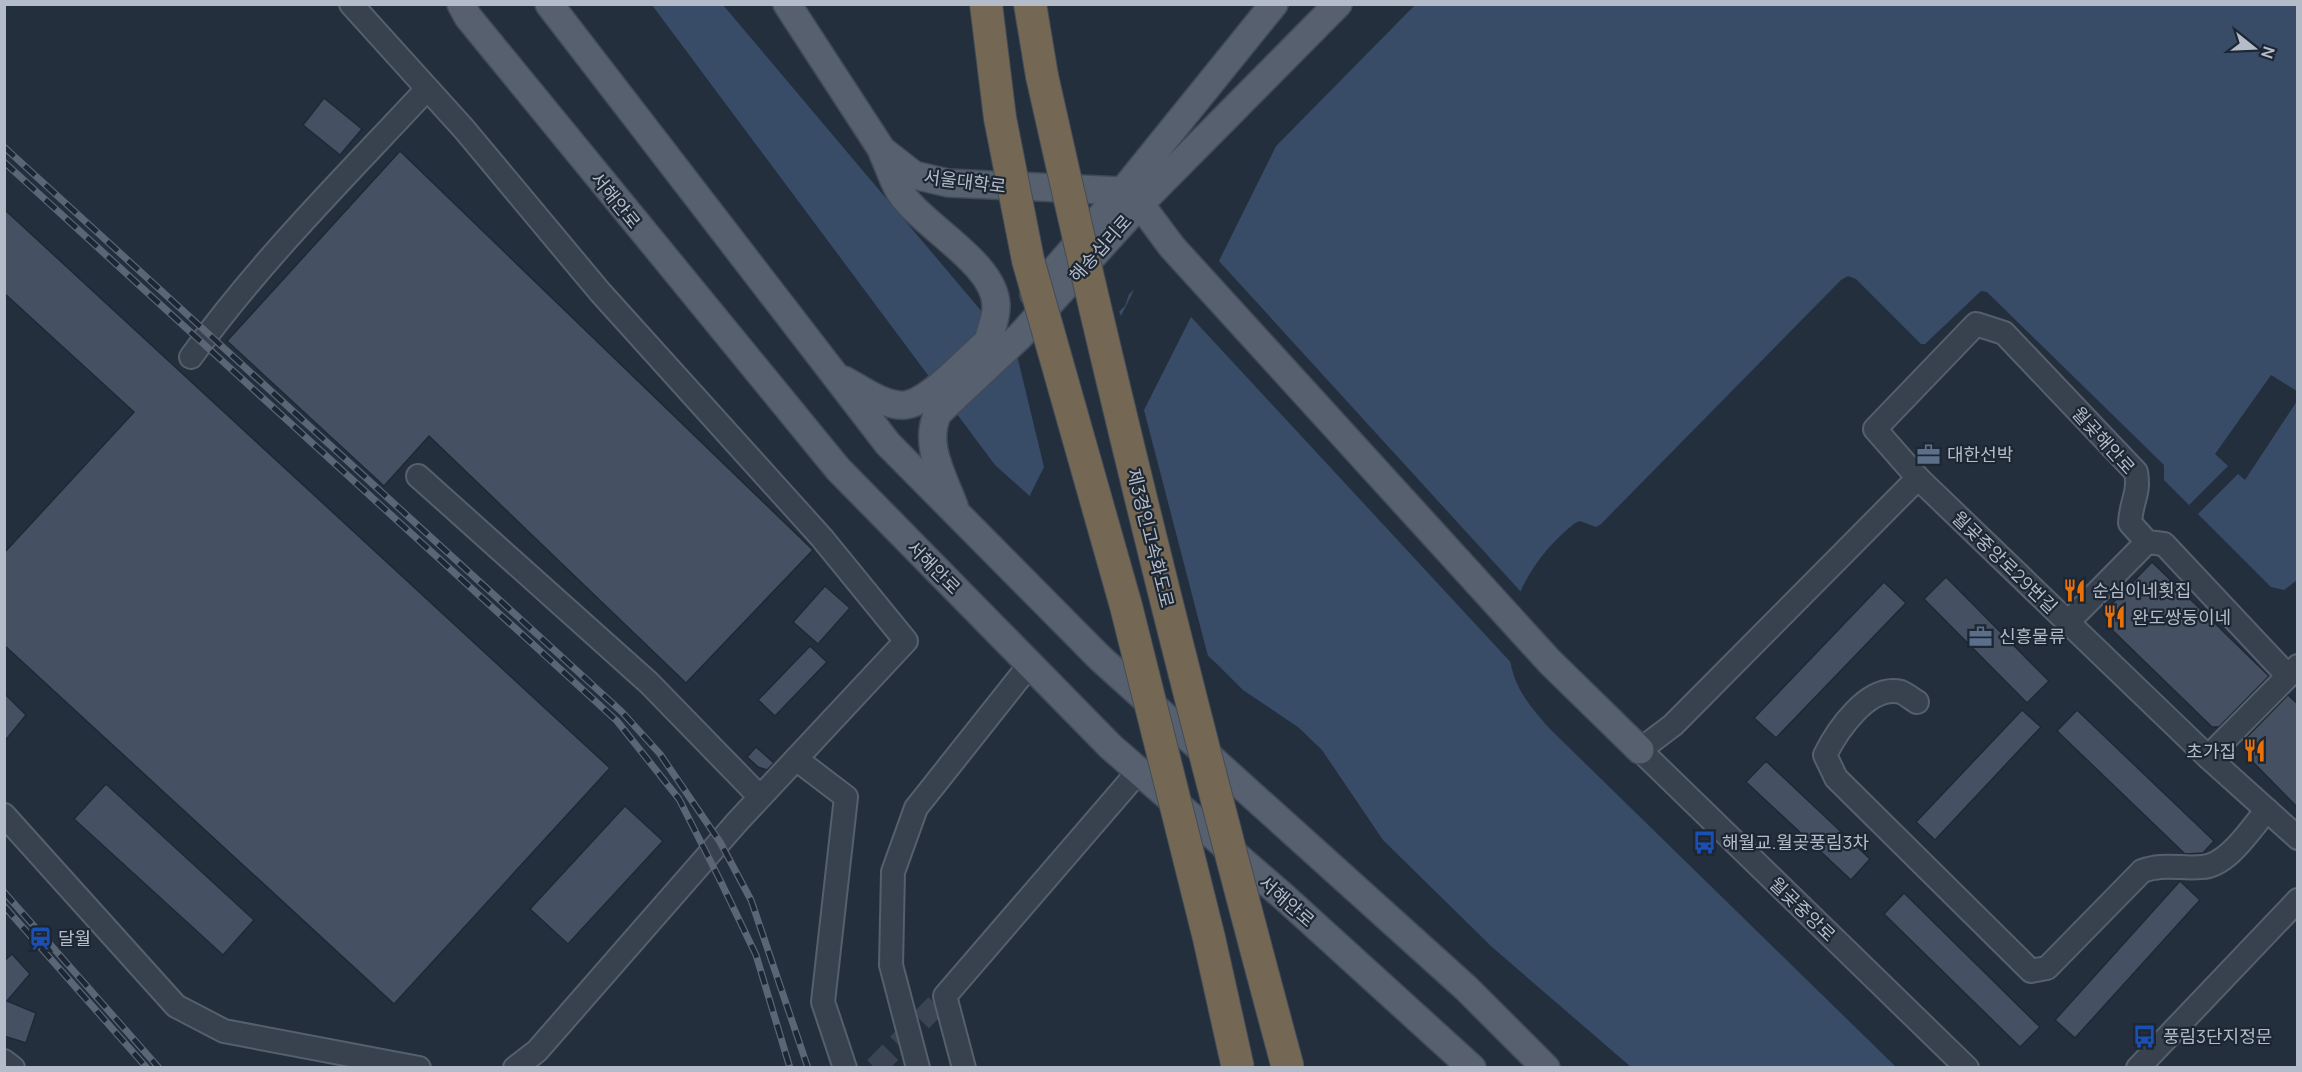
<svg xmlns="http://www.w3.org/2000/svg" width="2302" height="1072" font-family="Manrope,'Noto Sans KR',sans-serif">
	<style>
		.water { fill: #394c67 }
		.pier { fill: #242f3e }
		.building { fill: #455162; stroke: #1f2835; stroke-width: 1.5 }
		.lines { fill: none; stroke-linecap: round; stroke-linejoin: round }
		.minor-tunnel { stroke: #3a4453; stroke-width: 22; stroke-dasharray: 22 11; stroke-linecap: butt }
		.minor-casing { stroke: #565f6c; stroke-width: 26 }
		.major-casing { stroke: #414a57; stroke-width: 30 }
		.highway-casing { stroke: #434c59; stroke-width: 34 }
		.minor { stroke: #38414e; stroke-width: 22 }
		.major { stroke: #56606e; stroke-width: 27 }
		.highway { stroke: #746855; stroke-width: 32 }
		.rail-casing { stroke: #5a6575; stroke-width: 7 }
		.rail { stroke: #1d2633; stroke-width: 4.5; stroke-dasharray: 14; stroke-linecap: butt }
		.highway-bridge-casing { stroke: #434c59; stroke-width: 34; stroke-linecap: butt }
		.highway-bridge { stroke: #746855; stroke-width: 32 }
		.labels { text-anchor: middle; dominant-baseline: central; stroke-width: 4.5; stroke-linejoin: round; paint-order: stroke }
		.street-label { font-size: 18px; fill: #b4bcc9; stroke: #1d2633 }
		.poi-label { font-size: 18px; fill: #b4bcc9; stroke: #1d2633; text-anchor: start }
	</style>
	<rect width="100%" height="100%" fill="#242f3e"/>
	<path class="water" d="M652 5H723L1042 383 1125 306 1129 294 1143 282 1184 294 1198 292 1226 197 1415 5H2297V580L2284 590 2271 587 2164 480V465L1987 292 1981 291 1925 344H1921L1856 279 1848 276 1841 280 1601 524 1596 527 1580 521 1575 523C1530 558 1495 619 1514 676 1521 697 1537 714 1551 730L1896 1067H1631L1492 947 1383 840 1322 750 1298 727 1243 690 1217 664 995 465Z"/>
	<g class="pier">
		<path d="M1281 136 1219 261 1522 593 1512 626V649L1516 668 1191 317 1144 410 1209 660 1028 499 1044 467 1015 347 1042 379 1118 309 1121 316 1138 282 1151 276 1169 274 1176 278 1185 291 1190 292 1207 285 1211 277 1194 242 1192 229 1197 220Z"/>
		<path d="M2271 375 2297 391V401L2245 480 2238 474 2198 514 2189 505 2228 466 2215 454Z"/>
	</g>
	<g class="building">
		<path d="M324 98 362 129 340 155 303 125Z"/>
		<path d="M400 151 813 550 686 683 429 436 384 486 227 341Z"/>
		<path d="M4 209 610 768 394 1004 4 645V553L134 412 4 293Z"/>
		<path d="M2152 562 2269 676 2219 727H2212L2107 625 2109 607Z"/>
		<path d="M1946 577 2049 681 2027 703 1924 599Z"/>
		<path d="M1884 582 1906 603 1776 738 1754 718Z"/>
		<path d="M825 586 850 608 818 644 793 622Z"/>
		<path d="M810 646 827 662 775 716 758 700Z"/>
		<path d="M4 693 26 715 4 742Z"/>
		<path d="M2288 695 2298 704V808L2248 757 2246 738Z"/>
		<path d="M2022 710 2041 727 1935 840 1916 822Z"/>
		<path d="M2077 710 2214 841 2203 853 2185 854 2057 731Z"/>
		<path d="M756 747 774 763 767 770 758 767 747 757Z"/>
		<path d="M1766 761 1870 859 1851 880 1746 782Z"/>
		<path d="M106 784 254 920 223 955 74 819Z"/>
		<path d="M625 806 663 841 568 944 530 909Z"/>
		<path d="M2180 881 2200 900 2075 1038 2055 1020Z"/>
		<path d="M1904 893 2040 1027 2020 1047 1884 914Z"/>
		<path d="M12 954 30 974 7 1001 36 1013 26 1043 4 1036V961Z"/>
	</g>
	<g class="lines">
		<path class="minor-tunnel" d="M875 1068 945 996"/>
		<defs>
			<g id="minor">
				<path d="M351 4 464 129 600 292 822 538 906 641 738 821 537 1051 515 1068"/>
				<path d="M191 357C261 260 347 175 427 89"/>
				<path d="M418 476 649 683 760 797"/>
				<path d="M1918 478 1673 725 1640 750 1967 1068"/>
				<path d="M2068 622 2147 542"/>
				<path d="M2288 676 2164 544 2147 542 2130 523C2131 501 2140 494 2136 472L2004 333 1976 324 1875 429 1918 478 2208 757 2298 838"/>
				<path d="M1917 702C1912 699 1906 694 1901 692 1868 684 1837 731 1825 755L1836 778 2031 971 2047 968 2142 871C2163 863 2180 869 2202 867 2228 866 2251 828 2267 810"/>
				<path d="M2208 757 2298 666"/>
				<path d="M796 759 846 797 823 1002 845 1068"/>
				<path d="M4 815 176 1006 224 1031 419 1068"/>
				<path d="M4 1061 13 1068"/>
				<path d="M918 1068 891 965 893 872 916 808 1031 663"/>
				<path d="M964 1068 945 996 1138 772"/>
				<path d="M2138 1068 2298 900"/>
			</g>
			<g id="major">
				<path d="M461 4 468 17 838 469 1111 747 1284 897 1472 1068"/>
				<path d="M549 4 888 444 1100 658 1466 988 1546 1068"/>
				<path d="M787 4 882 150 914 175 948 183 1123 191"/>
				<path d="M883 154C889 166 893 181 900 192 923 227 995 263 996 305 997 316 991 330 988 341"/>
				<path d="M1123 191 1140 204 1172 247 1550 662 1640 750"/>
				<path d="M1034 294 1123 191 1274 4"/>
				<path d="M844 380C861 389 879 403 899 405 924 409 965 361 984 345"/>
				<path d="M954 506C943 476 923 444 938 413L1020 336 1140 204 1338 4"/>
			</g>
			<g id="highway">
				<path d="M986 4 1000 118"/>
				<path d="M1030 4 1042 76"/>
			</g>
		</defs>
		<use href="#minor" class="minor-casing"/>
		<use href="#major" class="major-casing"/>
		<use href="#highway" class="highway-casing"/>
		<use href="#minor" class="minor"/>
		<use href="#major" class="major"/>
		<use href="#highway" class="highway"/>
		<defs>
			<g id="rail">
				<path d="M4 147 622 712 660 754 720 842 751 900 808 1068"/>
				<path d="M4 162 617 721 679 799 721 882 756 955 790 1068"/>
				<path d="M4 892 159 1068"/>
				<path d="M4 906 147 1068"/>
			</g>
		</defs>
		<use href="#rail" class="rail-casing"/>
		<use href="#rail" class="rail"/>
		<defs>
			<g id="highway-bridge">
				<path d="M1042 76C1116 408 1199 739 1288 1068"/>
				<path d="M1000 118 1028 260 1126 606 1209 938 1238 1068"/>
			</g>
		</defs>
		<use href="#highway-bridge" class="highway-bridge-casing"/>
		<use href="#highway-bridge" class="highway-bridge"/>
	</g>
	<defs>
		<symbol id="office-bare" viewBox="-9 -9 18 18"><path d="M-6-3h4V-5.5h4V-3h4V5H-6ZM-1-4.5V-3h2v-1.5ZM-6 0V1H6V0Z" fill="#5c6f8a" stroke="#1d2633" stroke-width="2.5" paint-order="stroke"/></symbol>
		<symbol id="restaurant-bare" viewBox="-9 -9 18 18"><path d="M-5-6h1v4h1v-4h1v4h1v-4h1v5L-1.5 .5V6h-2V.5L-5-1ZM5-6V6H3V1.5H1.5Q1.5-4 5-6Z" fill="#e8710a" stroke="#1d2633" stroke-width="2.5" paint-order="stroke"/></symbol>
		<symbol id="bus-bare" viewBox="-9 -9 18 18"><path d="M-5-6H5V4H4V6H2V4H-2V6H-4V4H-5ZM-3.5-4V0h7V-4ZM-3.5 1.2v1.5H-2V1.2ZM2 1.2v1.5H3.5V1.2Z" fill="#1a4fb4" stroke="#1d2633" stroke-width="2.5" paint-order="stroke"/></symbol>
		<symbol id="station-bare" viewBox="-9 -9 18 18"><path d="M-3-6H3Q5-6 5-4V2Q5 4 3 4L4.5 6H3L1.5 4h-3L-3 6H-4.5L-3 4Q-5 4-5 2V-4Q-5-6-3-6ZM-3.5-4v3h7v-3ZM-3.5 1v1.5H-2V1ZM2 1v1.5H3.5V1Z" fill="#1a4fb4" stroke="#1d2633" stroke-width="2.5" paint-order="stroke"/></symbol>
	</defs>
	<g fill-rule="evenodd">
		<use href="#office-bare" x="1912" y="438" width="33" height="33"/>
		<use href="#restaurant-bare" x="2058" y="574" width="33" height="33"/>
		<use href="#restaurant-bare" x="2098" y="600" width="33" height="33"/>
		<use href="#office-bare" x="1964" y="620" width="33" height="33"/>
		<use href="#restaurant-bare" x="2238" y="734" width="33" height="33"/>
		<use href="#bus-bare" x="1688" y="826" width="33" height="33"/>
		<use href="#station-bare" x="24" y="922" width="33" height="33"/>
		<use href="#bus-bare" x="2128" y="1020" width="33" height="33"/>
	</g>
	<g class="labels">
		<g class="street-label">
			<text transform="translate(965 181) rotate(7)">서울대학로</text>
			<text transform="translate(616 200) rotate(51)">서해안로</text>
			<text transform="translate(1100 248) rotate(-48)">해송십리로</text>
			<text transform="translate(2104 440) rotate(48)">월곶해안로</text>
			<text transform="translate(1151 538) rotate(76)">제3경인고속화도로</text>
			<text transform="translate(2005 562) rotate(44)">월곶중앙로29번길</text>
			<text transform="translate(934 567) rotate(45)">서해안로</text>
			<text transform="translate(1287 901) rotate(41)">서해안로</text>
			<text transform="translate(1803 909) rotate(44)">월곶중앙로</text>
		</g>
		<g class="poi-label">
			<text x="1947" y="454">대한선박</text>
			<text x="2092" y="590">순심이네횟집</text>
			<text x="2132" y="617">완도쌍둥이네</text>
			<text x="1999" y="636">신흥물류</text>
			<text x="2236" y="751" text-anchor="end">초가집</text>
			<text x="1722" y="842">해월교.월곶풍림3차</text>
			<text x="58" y="938">달월</text>
			<text x="2163" y="1036">풍림3단지정문</text>
		</g>
	</g>
	<rect width="2302" height="1072" fill="none" stroke="#b4bcc9" stroke-width="12"/>
	<g transform="translate(2254 48) rotate(108)" stroke="#1d2633" stroke-width="4.5" paint-order="stroke">
	<path d="M0-4.5L10 22L0 15L-10 22Z" fill="#b4bcc9"/>
	<text y="-9" font-size="16" font-weight="bold" text-anchor="middle" fill="#b4bcc9">N</text>
	</g>
</svg>
